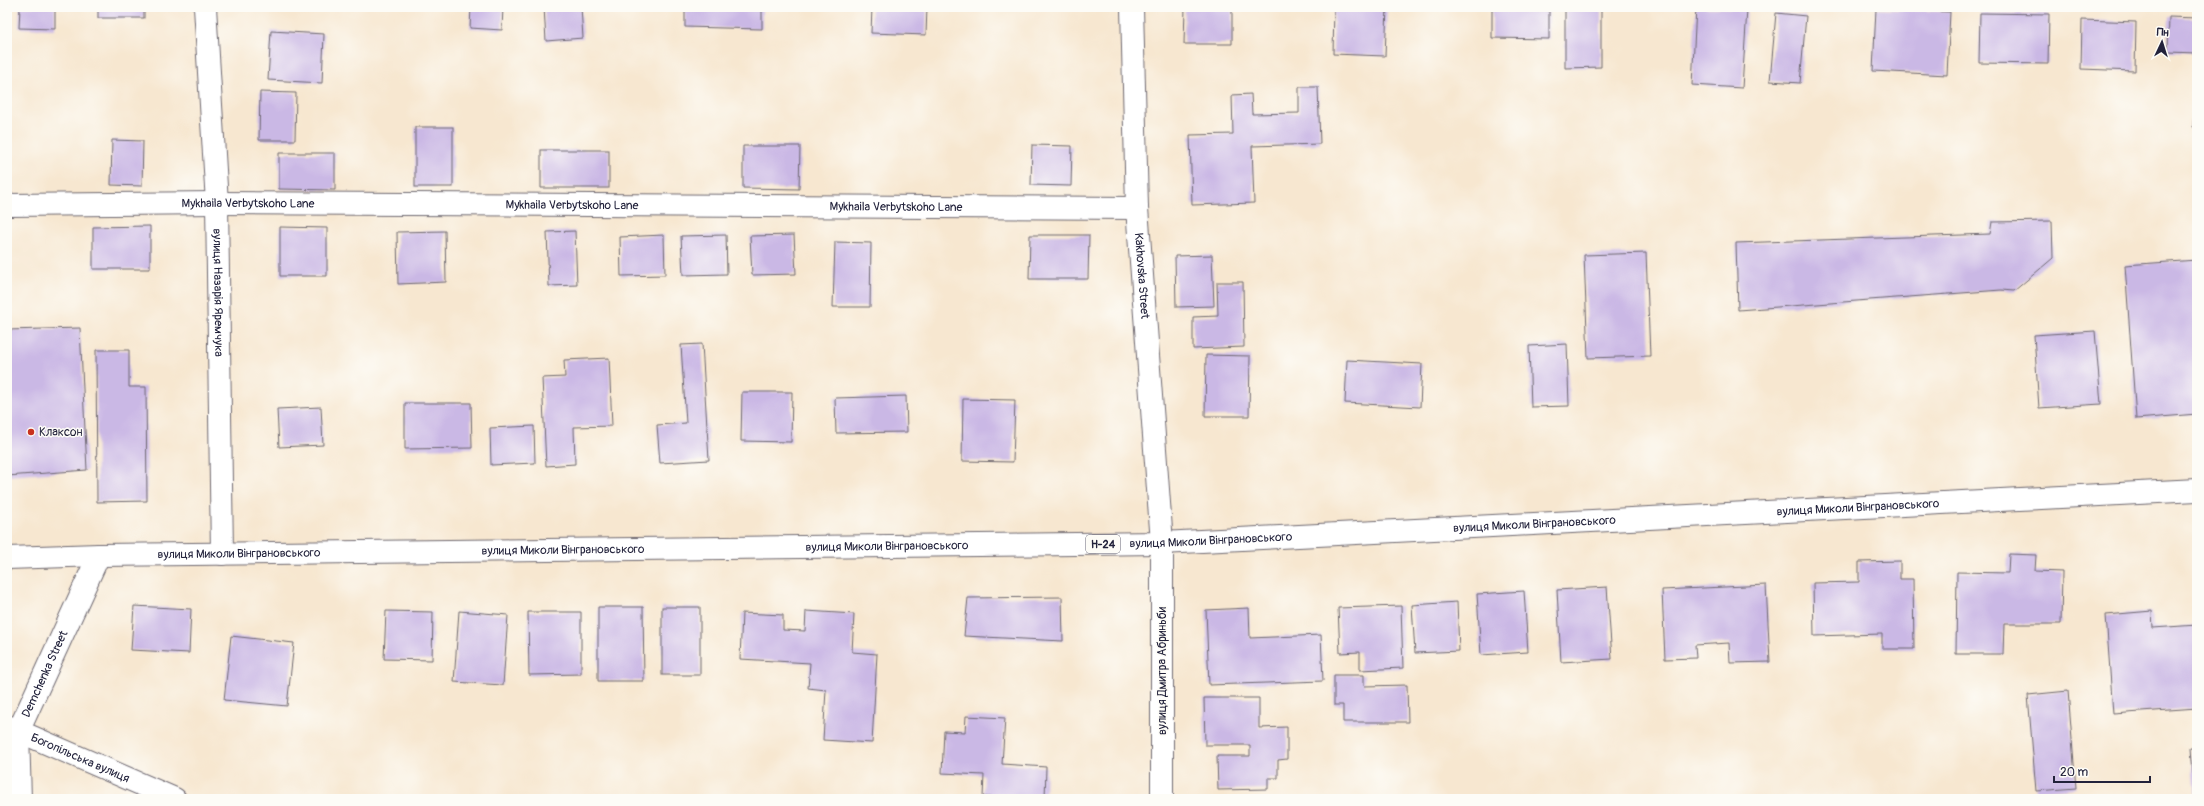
<svg xmlns="http://www.w3.org/2000/svg" width="2204" height="806" font-family="Pangolin,sans-serif">
	<style>
		.building { fill: #cab8e5 }
		.lines { fill: none; stroke-linecap: round; stroke-linejoin: round }
		.minor-casing { stroke: #6d676f; stroke-width: 24 }
		.major-casing { stroke: #6d676f; stroke-width: 24 }
		.minor { stroke: #fff; stroke-width: 22 }
		.major { stroke: #fff; stroke-width: 22 }
		.poi-dot { fill: #c8321e; stroke: #fdfcf7; stroke-width: 1.5 }
		.labels { text-anchor: middle; dominant-baseline: central; stroke-width: 3; stroke-linejoin: round; paint-order: stroke }
		.shield { fill: #fdfcf7; stroke: #646373; stroke-width: 1 }
		.shield-label { font-size: 11px; font-weight: bold; fill: #22223b }
		.street-label { font-size: 12px; fill: #22223b; stroke: #fdfcf7 }
		.poi-label { font-size: 12px; fill: #22223b; stroke: #fdfcf7; text-anchor: start }
	</style>
	<rect width="100%" height="100%" fill="#fdfcf7"/>
	<filter id="ink" filterUnits="userSpaceOnUse"><feTurbulence type="fractalNoise" baseFrequency=".025" numOctaves="2"/><feDisplacementMap in="SourceGraphic" scale="8" xChannelSelector="R" yChannelSelector="G"/><feConvolveMatrix kernelMatrix="1 2 1 2 8 2 1 2 1" color-interpolation-filters="sRGB"/></filter>
	<filter id="wash" filterUnits="userSpaceOnUse"><feTurbulence type="fractalNoise" baseFrequency=".012" numOctaves="4" result="noise"/><feDisplacementMap in="SourceGraphic" scale="16" xChannelSelector="R" yChannelSelector="G"/><feGaussianBlur stdDeviation="0.9" result="paint"/><feColorMatrix in="noise" values="0 0 0 0 0 0 0 0 0 0 0 0 0 0 0 0 0 1.4 0 .05"/><feComposite in="paint" operator="in"/></filter>
	<g filter="url(#wash)">
		<rect width="100%" height="100%" fill="#f7e7d0"/>
		<g id="blocks">
			<g class="building">
				<path d="M20 7H55V29L19 28Z"/>
				<rect x="98" y="7" width="46" height="11"/>
				<path d="M471 7H503L502 30 470 28Z"/>
				<path d="M544 7H581L583 38 546 41Z"/>
				<path d="M685 7H762V29L685 27Z"/>
				<path d="M872 7H927L926 35 871 33Z"/>
				<path d="M1185 7H1232V44H1184Z"/>
				<path d="M1334 7H1387L1385 56 1333 54Z"/>
				<path d="M1492 7H1549V39L1492 38Z"/>
				<path d="M1565 7H1601V67L1565 68Z"/>
				<path d="M1696 7 1747 9 1742 88 1692 85Z"/>
				<path d="M1876 9 1950 12 1947 75 1873 71Z"/>
				<path d="M1776 13 1806 16 1800 83 1770 81Z"/>
				<path d="M1980 13 2049 14 2048 64 1979 63Z"/>
				<path d="M2169 17 2197 18V53L2168 52Z"/>
				<path d="M2082 20 2136 22 2135 71 2081 69Z"/>
				<path d="M271 31 324 34 322 83 268 80Z"/>
				<path d="M2196 73H2197V128L2193 127Z"/>
				<path d="M1299 87H1318L1320 144 1252 146 1254 203 1192 205 1190 135 1233 134 1232 95 1251 94 1252 114 1299 113Z"/>
				<path d="M260 92 296 93 295 140H259Z"/>
				<rect x="415" y="127" width="38" height="60"/>
				<path d="M112 140 143 141 142 186 111 185Z"/>
				<path d="M1032 145 1072 146 1071 186 1031 185Z"/>
				<path d="M743 146H800L799 189 743 188Z"/>
				<rect x="541" y="150" width="68" height="38"/>
				<path d="M279 153H335V190L279 189Z"/>
				<path d="M2052 221 2053 258 2014 291 2001 290 1738 310 1736 243 1990 234 1992 222Z"/>
				<path d="M150 226V269H93V227Z"/>
				<path d="M280 227 327 228V276H280Z"/>
				<path d="M445 231 446 282 398 284 397 232Z"/>
				<path d="M575 231 577 285 549 286 547 232Z"/>
				<path d="M664 235 665 275 621 276 620 237Z"/>
				<path d="M726 235 727 274 683 275 681 236Z"/>
				<path d="M794 235 796 274 752 275 750 236Z"/>
				<path d="M1030 235H1089L1088 279H1029Z"/>
				<path d="M835 242 871 243 870 307H833Z"/>
				<path d="M1646 253 1650 356 1588 358 1584 255Z"/>
				<path d="M1212 255 1214 306 1176 307 1175 256Z"/>
				<path d="M2197 260V414L2136 419 2125 265Z"/>
				<path d="M1217 282H1243L1244 347 1193 349V317L1218 316Z"/>
				<path d="M80 328 87 470 7 476V330Z"/>
				<path d="M2095 331 2101 404 2039 408 2034 335Z"/>
				<path d="M702 344 709 460 660 463 657 425 686 423 681 345Z"/>
				<path d="M1567 344 1569 406 1531 407 1529 346Z"/>
				<path d="M96 350H129V387H146L147 501 97 502Z"/>
				<path d="M1206 355 1250 356 1249 416H1205Z"/>
				<path d="M609 358 612 426 574 427 575 464 546 466 542 378 565 377 564 360Z"/>
				<path d="M1347 360 1422 364 1420 407 1345 403Z"/>
				<path d="M742 392H792L791 442 741 441Z"/>
				<path d="M906 396 907 432 836 433 835 398Z"/>
				<path d="M963 399 1015 400 1013 462 962 461Z"/>
				<path d="M405 403H471L472 448 405 449Z"/>
				<path d="M321 407 323 445 279 447 277 409Z"/>
				<path d="M534 426 535 463 491 465 490 428Z"/>
				<path d="M2009 554 2036 555 2035 571 2062 572 2061 624H2004L2003 654H1956L1957 572 2008 573Z"/>
				<path d="M1900 561V579H1913L1914 649H1882V634L1814 636 1813 583 1859 582V562Z"/>
				<path d="M1766 585 1770 662 1730 663 1729 643 1695 645 1696 658 1665 659 1662 590Z"/>
				<path d="M1607 587 1612 659 1561 662 1557 590Z"/>
				<path d="M1524 591 1528 652 1481 655 1477 594Z"/>
				<path d="M1062 597 1063 641 964 636 968 598Z"/>
				<path d="M1457 602 1459 651 1415 653 1412 605Z"/>
				<path d="M134 606 191 609 189 653 131 650Z"/>
				<path d="M1401 606 1403 668 1360 670V652L1340 653 1338 608Z"/>
				<path d="M598 607H643L644 681H598Z"/>
				<rect x="662" y="607" width="38" height="68"/>
				<path d="M1249 608 1250 638 1321 635 1323 681 1209 685 1206 610Z"/>
				<path d="M386 611 433 612 432 660 384 659Z"/>
				<path d="M459 611 508 615 503 685 454 682Z"/>
				<path d="M806 611 854 614 852 652 877 654 872 743 823 740 826 690 808 688 810 663 740 659 742 613 783 615V630L805 631Z"/>
				<path d="M2152 611 2153 628 2197 625V708L2113 714 2106 615Z"/>
				<path d="M528 612H581V674L529 675Z"/>
				<path d="M231 636 294 643 287 706 224 700Z"/>
				<path d="M1334 675H1364V686L1407 685 1408 722H1343V705H1334Z"/>
				<path d="M2068 691 2076 788 2036 791 2028 695Z"/>
				<path d="M1204 698H1259V728L1287 727V759L1278 760V778H1268V789L1218 790 1217 756H1250V745H1205Z"/>
				<path d="M966 716 1005 718 1002 764 1046 767 1045 799 983 797 984 775 942 773 944 731 965 732Z"/>
				<path d="M2191 748H2197V799H2195Z"/>
			</g>
		</g>
	</g>
	<g filter="url(#ink)">
		<use href="#blocks" fill-opacity="0" stroke="#6d676f" stroke-width="1"/>
		<g class="lines">
			<defs>
				<g id="minor">
					<path id="s1" d="M205 7 217 203 222 554"/>
					<path id="s2" d="M1132 7 1137 208 1162 543V799"/>
					<path id="s3" d="M7 205 217 203 1137 208"/>
					<path id="s4" d="M7 726 175 799"/>
					<path id="s5" d="M20 799 18 732 99 555"/>
				</g>
				<g id="major">
					<path id="s6" d="M7 558 99 555 1162 543 2197 490"/>
				</g>
			</defs>
			<use href="#minor" class="minor-casing"/>
			<use href="#major" class="major-casing"/>
			<use href="#minor" class="minor"/>
			<use href="#major" class="major"/>
		</g>
	</g>
	<circle class="poi-dot" cx="31" cy="432" r="4"/>
	<g class="labels">
		<rect class="shield" x="1086" y="535" width="34" height="18" rx="3"/>
		<g class="shield-label">
			<text x="1103" y="544">Н-24</text>
		</g>
		<g class="street-label">
			<text stroke="none"><textPath href="#s3" startOffset="241">Mykhaila Verbytskoho Lane</textPath></text>
			<text stroke="none"><textPath href="#s3" startOffset="565">Mykhaila Verbytskoho Lane</textPath></text>
			<text stroke="none"><textPath href="#s3" startOffset="889">Mykhaila Verbytskoho Lane</textPath></text>
			<text stroke="none"><textPath href="#s2" startOffset="269">Kakhovska Street</textPath></text>
			<text stroke="none"><textPath href="#s1" startOffset="286">вулиця Назарія Яремчука</textPath></text>
			<text stroke="none"><textPath href="#s6" startOffset="1852">вулиця Миколи Вінграновського</textPath></text>
			<text stroke="none"><textPath href="#s6" startOffset="1528">вулиця Миколи Вінграновського</textPath></text>
			<text stroke="none"><textPath href="#s6" startOffset="1204">вулиця Миколи Вінграновського</textPath></text>
			<text stroke="none"><textPath href="#s6" startOffset="880">вулиця Миколи Вінграновського</textPath></text>
			<text stroke="none"><textPath href="#s6" startOffset="556">вулиця Миколи Вінграновського</textPath></text>
			<text stroke="none"><textPath href="#s6" startOffset="232">вулиця Миколи Вінграновського</textPath></text>
			<text transform="translate(1162 671) rotate(-90)">вулиця Дмитра Абриньби</text>
			<text stroke="none"><textPath href="#s5" startOffset="131">Demchenka Street</textPath></text>
			<text stroke="none"><textPath href="#s4" startOffset="80">Богопільська вулиця</textPath></text>
		</g>
		<g class="poi-label">
			<text x="39" y="432">Клаксон</text>
		</g>
	</g>
	<rect width="2204" height="806" fill="none" stroke="#fdfcf7" stroke-width="24"/>
	<g transform="translate(2162 42) rotate(4)" stroke="#fdfcf7" stroke-width="3" paint-order="stroke">
	<path d="M0-3L7 15L0 10L-7 15Z" fill="#22223b"/>
	<text y="-6" font-size="11" font-weight="bold" text-anchor="middle" fill="#22223b">Пн</text>
	</g>
	<path d="M2054 776v6h96v-6" fill="none" stroke="#22223b" stroke-width="2"/>
	<text x="2060" y="776" font-size="12" fill="#22223b" stroke="#fdfcf7" stroke-width="3" paint-order="stroke">20 m</text>
</svg>
